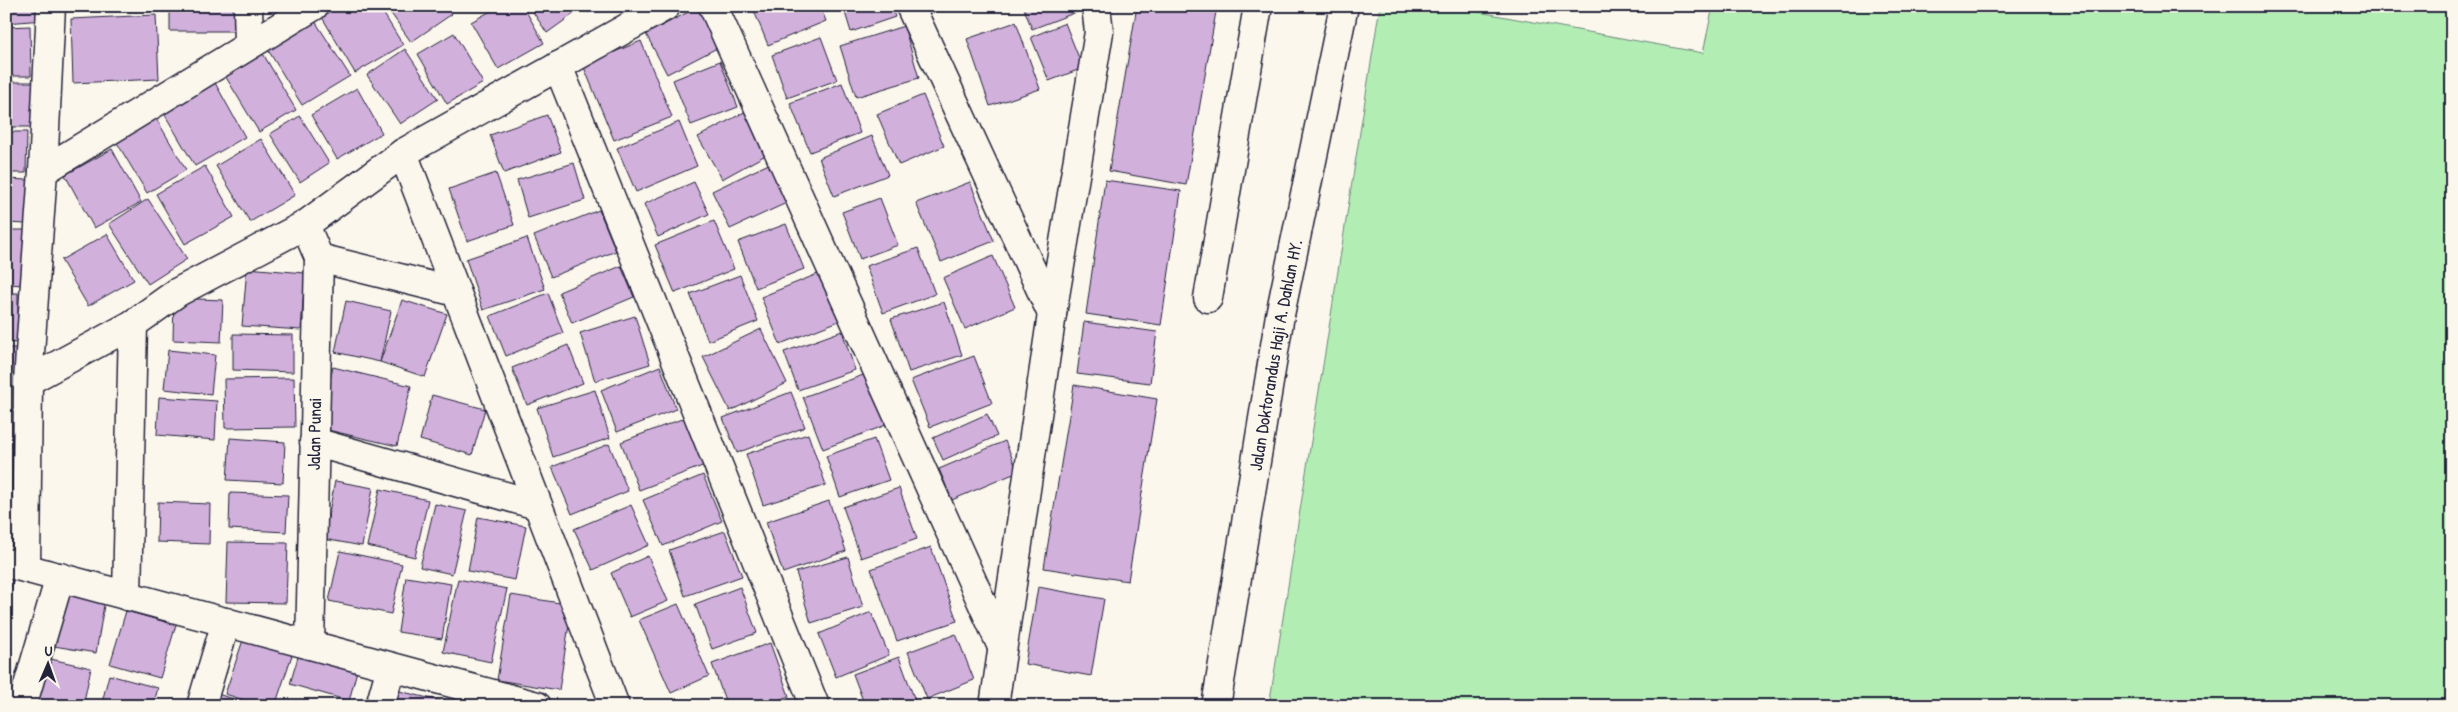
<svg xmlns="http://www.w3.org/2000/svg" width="2458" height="712" font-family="'Patrick Hand',sans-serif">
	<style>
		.green { fill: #b2eeb4; stroke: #6a8878 }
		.building { fill: #d1b0dc; stroke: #22223b }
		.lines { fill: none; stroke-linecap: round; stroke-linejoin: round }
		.minor-casing { stroke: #22223b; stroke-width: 31 }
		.minor { stroke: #fbf7ec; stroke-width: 28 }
		.labels { text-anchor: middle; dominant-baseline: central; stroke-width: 4; stroke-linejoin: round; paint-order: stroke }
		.street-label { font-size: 18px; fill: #22223b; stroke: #fbf7ec }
	</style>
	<rect width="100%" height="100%" fill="#fbf7ec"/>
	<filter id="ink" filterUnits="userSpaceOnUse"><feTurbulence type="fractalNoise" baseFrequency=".02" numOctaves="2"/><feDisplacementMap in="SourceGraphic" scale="10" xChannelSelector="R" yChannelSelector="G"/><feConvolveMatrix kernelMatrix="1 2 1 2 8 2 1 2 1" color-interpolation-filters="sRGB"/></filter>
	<g filter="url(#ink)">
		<path class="green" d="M1380 6H1446L1703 53 1713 6H2452V706H1269Z"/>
		<g class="building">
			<path d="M6 6H42L43 20 6 23Z"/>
			<path d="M81 6H137V10L82 11Z"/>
			<path d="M170 6H236L237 31H170Z"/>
			<path d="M329 6H379L403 45 355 73 319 12Z"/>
			<path d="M386 6H446L452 14 411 42Z"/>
			<path d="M500 6H523L544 43 498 69 471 22Z"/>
			<path d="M529 6H576L579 10 547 33Z"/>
			<path d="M585 6H599L588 13Z"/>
			<path d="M752 6H820L826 21 768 45Z"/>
			<path d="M843 6H891L895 17 851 32Z"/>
			<path d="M1023 6H1080L1082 10 1032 29Z"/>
			<path d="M1137 6H1217L1186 185 1109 171Z"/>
			<path d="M698 7 719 47 667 74 646 34Z"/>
			<path d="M156 15 159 79 73 83 71 19Z"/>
			<path d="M315 21 350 76 302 105 268 50Z"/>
			<path d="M1016 22 1040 89 990 106 967 39Z"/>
			<path d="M1065 23 1083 68 1049 81 1031 37Z"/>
			<path d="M30 26 31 76H6V27Z"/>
			<path d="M904 26 919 78 856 97 840 46Z"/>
			<path d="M454 33 483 83 447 104 418 54Z"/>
			<path d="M821 37 837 80 787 98 772 55Z"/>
			<path d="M641 41 672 117 614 140 583 65Z"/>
			<path d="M405 49 438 99 400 124 367 75Z"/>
			<path d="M262 52 296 110 259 132 224 74Z"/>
			<path d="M720 61 738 107 691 125 673 80Z"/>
			<path d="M214 81 245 137 195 166 162 110Z"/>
			<rect x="6" y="82" width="31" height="45"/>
			<path d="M842 83 860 133 810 152 790 103Z"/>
			<path d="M357 88 382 133 337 159 311 115Z"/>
			<path d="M923 95 944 146 899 165 877 114Z"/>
			<path d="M750 109 773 151 722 179 698 137Z"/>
			<path d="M547 115 561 152 504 173 490 135Z"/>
			<path d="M300 116 329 163 300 182 270 134Z"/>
			<path d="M156 118 186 170 147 193 116 141Z"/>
			<path d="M679 122 697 166 636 192 617 148Z"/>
			<path d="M6 132H27L26 173H6Z"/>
			<path d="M872 136 888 175 834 196 819 158Z"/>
			<path d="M261 139 295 195 250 222 216 166Z"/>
			<path d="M112 149 141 202 94 228 65 175Z"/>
			<path d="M775 161 793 200 730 229 712 191Z"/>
			<path d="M574 163 585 200 528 218 517 180Z"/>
			<path d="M205 166 234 217 185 244 156 194Z"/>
			<path d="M496 173 514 225 467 241 449 189Z"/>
			<path d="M6 179 28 180 26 224 6 223Z"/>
			<path d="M1105 180 1181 191 1161 325 1086 314Z"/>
			<path d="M694 182 709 214 658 237 644 204Z"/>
			<path d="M970 182 994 241 941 262 916 203Z"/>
			<path d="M880 198 898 245 860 259 842 212Z"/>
			<path d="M148 199 187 259 148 284 109 224Z"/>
			<path d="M599 210 616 251 551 277 534 236Z"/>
			<path d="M714 221 734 269 675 293 655 245Z"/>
			<path d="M786 224 804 269 756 288 738 242Z"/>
			<path d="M6 230H27L25 285 6 284Z"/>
			<path d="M107 234 134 280 88 306 61 260Z"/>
			<path d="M527 238 545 289 483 310 466 259Z"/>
			<path d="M918 248 935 294 883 313 866 266Z"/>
			<path d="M993 256 1015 307 965 329 943 278Z"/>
			<path d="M621 266 634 297 572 323 559 292Z"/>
			<path d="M247 268 305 273 301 330 242 326Z"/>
			<path d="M820 273 839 321 780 344 761 297Z"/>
			<path d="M740 275 758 321 708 341 690 294Z"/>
			<path d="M6 293H18V343L6 342Z"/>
			<path d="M548 293 563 333 506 356 490 316Z"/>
			<path d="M174 298 223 300 221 342 173 340Z"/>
			<path d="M402 300 447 314 425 377 380 362Z"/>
			<path d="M346 301 391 311 380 362 335 352Z"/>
			<path d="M944 302 962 355 909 372 891 319Z"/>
			<path d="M635 316 650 364 595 381 580 333Z"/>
			<path d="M1084 322 1157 332 1150 383 1077 374Z"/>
			<path d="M761 329 787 383 730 411 703 357Z"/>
			<path d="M842 331 855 370 798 390 784 352Z"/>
			<path d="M233 334 293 335V372L233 370Z"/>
			<path d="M568 345 583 383 527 405 512 368Z"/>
			<path d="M6 348H16L18 397H6Z"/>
			<path d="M168 350 215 355 211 394 164 389Z"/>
			<path d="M974 356 992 403 930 427 911 380Z"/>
			<path d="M660 366 676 409 617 432 601 390Z"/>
			<path d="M333 367 411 386 397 446 319 428Z"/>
			<path d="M866 374 886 425 823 449 803 397Z"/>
			<path d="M294 378 295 427 225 428 224 379Z"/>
			<path d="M1074 385 1157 399 1128 581 1044 568Z"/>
			<path d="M595 390 610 438 553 457 537 408Z"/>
			<path d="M791 392 805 427 737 453 723 418Z"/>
			<path d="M432 395 485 409 472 455 420 440Z"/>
			<path d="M159 397 217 401 215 440 157 435Z"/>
			<rect x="6" y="403" width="10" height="43"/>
			<path d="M987 414 997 436 943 460 933 438Z"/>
			<path d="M687 417 705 465 639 490 621 442Z"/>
			<path d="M808 434 826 485 763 505 746 454Z"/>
			<path d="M230 438 285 442 283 483 227 480Z"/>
			<path d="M874 439 889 480 840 497 826 456Z"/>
			<path d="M1005 441 1018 472 952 500 939 469Z"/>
			<path d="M609 444 628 491 572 514 552 467Z"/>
			<path d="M6 451H9L10 506H6Z"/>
			<path d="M703 475 722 521 663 546 643 500Z"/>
			<path d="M335 481 373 488 362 546 324 539Z"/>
			<path d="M899 488 917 539 861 558 843 507Z"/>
			<path d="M380 489 428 500 415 557 367 546Z"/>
			<path d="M230 493 288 495 286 532 229 529Z"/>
			<path d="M829 501 846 551 783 573 766 522Z"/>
			<path d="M158 502 210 504 209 544 157 542Z"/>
			<path d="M435 504 467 511 452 574 420 567Z"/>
			<path d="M631 505 649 545 593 570 574 529Z"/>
			<path d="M478 517 526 526 515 580 468 571Z"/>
			<path d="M725 531 742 576 685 596 669 550Z"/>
			<path d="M228 542 288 543 286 603 226 602Z"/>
			<path d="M931 547 957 621 897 641 871 569Z"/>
			<path d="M340 551 402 564 391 614 329 601Z"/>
			<path d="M648 556 668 601 630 617 611 573Z"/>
			<path d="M848 557 863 607 811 623 796 572Z"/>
			<path d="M6 574 14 576 6 611Z"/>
			<path d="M406 577 451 584 442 639 398 632Z"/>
			<path d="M458 579 507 589 491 662 443 652Z"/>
			<path d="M740 587 757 633 712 649 695 604Z"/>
			<path d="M1038 587 1104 599 1091 676 1025 664Z"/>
			<path d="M63 593 105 599 96 653 54 646Z"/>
			<path d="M511 595 572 605 559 690 497 680Z"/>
			<path d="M678 604 709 676 671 693 639 620Z"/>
			<path d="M126 611 176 625 160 678 110 664Z"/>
			<path d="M871 612 889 655 836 677 819 634Z"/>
			<path d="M956 634 974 680 927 699 908 652Z"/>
			<path d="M244 637 293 652 275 706H263L225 694Z"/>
			<path d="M770 643 789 696 762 706H727L712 664Z"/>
			<path d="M301 647 359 663 349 701 290 684Z"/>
			<path d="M42 657 91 668 83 706H32Z"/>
			<path d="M899 657 917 706H865L853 674Z"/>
			<path d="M109 675 158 688 153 706H101Z"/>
			<path d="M395 690 449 703 448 706H391Z"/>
			<path d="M211 692 256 706H207Z"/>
			<path d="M462 701 481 706H460Z"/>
		</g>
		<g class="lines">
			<defs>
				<g id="minor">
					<path d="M248 6 249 44"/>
					<path d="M713 6 1002 647"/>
					<path d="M910 6 1052 314"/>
					<path d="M558 66 815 706"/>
					<path d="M403 153 615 706"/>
					<path d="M43 171 314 6"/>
					<path d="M305 225 319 258 310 645"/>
					<path d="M319 258 456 292"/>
					<path d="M1208 298 1258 6"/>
					<path d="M28 381 133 324 178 292 305 225 403 153 666 6"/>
					<path d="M314 442 537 505"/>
					<path d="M6 563 537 706"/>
					<path d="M26 568 28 381 43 171 51 6"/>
					<path d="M127 596 133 324"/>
					<path d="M22 706 60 577"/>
					<path d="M201 706 226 622"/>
					<path d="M380 706 391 667"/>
					<path d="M994 706 1052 314 1099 32 1096 6"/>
					<path id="s1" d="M1216 706 1280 315 1344 6"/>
				</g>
			</defs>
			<use href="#minor" class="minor-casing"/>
			<use href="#minor" class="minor"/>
		</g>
	</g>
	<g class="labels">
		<g class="street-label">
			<text stroke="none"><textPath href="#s1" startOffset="356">Jalan Doktorandus Haji A. Dahlan HY.</textPath></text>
			<text transform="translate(314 434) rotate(-89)">Jalan Punai</text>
		</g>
	</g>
	<rect width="2458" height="712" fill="none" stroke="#fbf7ec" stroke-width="25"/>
	<rect x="12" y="12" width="2433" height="687" fill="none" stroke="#22223b" stroke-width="2" filter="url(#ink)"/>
	<g transform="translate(48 664) rotate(2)" stroke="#fbf7ec" stroke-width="4" paint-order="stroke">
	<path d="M0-4L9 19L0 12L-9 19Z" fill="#22223b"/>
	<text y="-8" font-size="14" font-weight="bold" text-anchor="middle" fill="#22223b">U</text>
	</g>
</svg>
